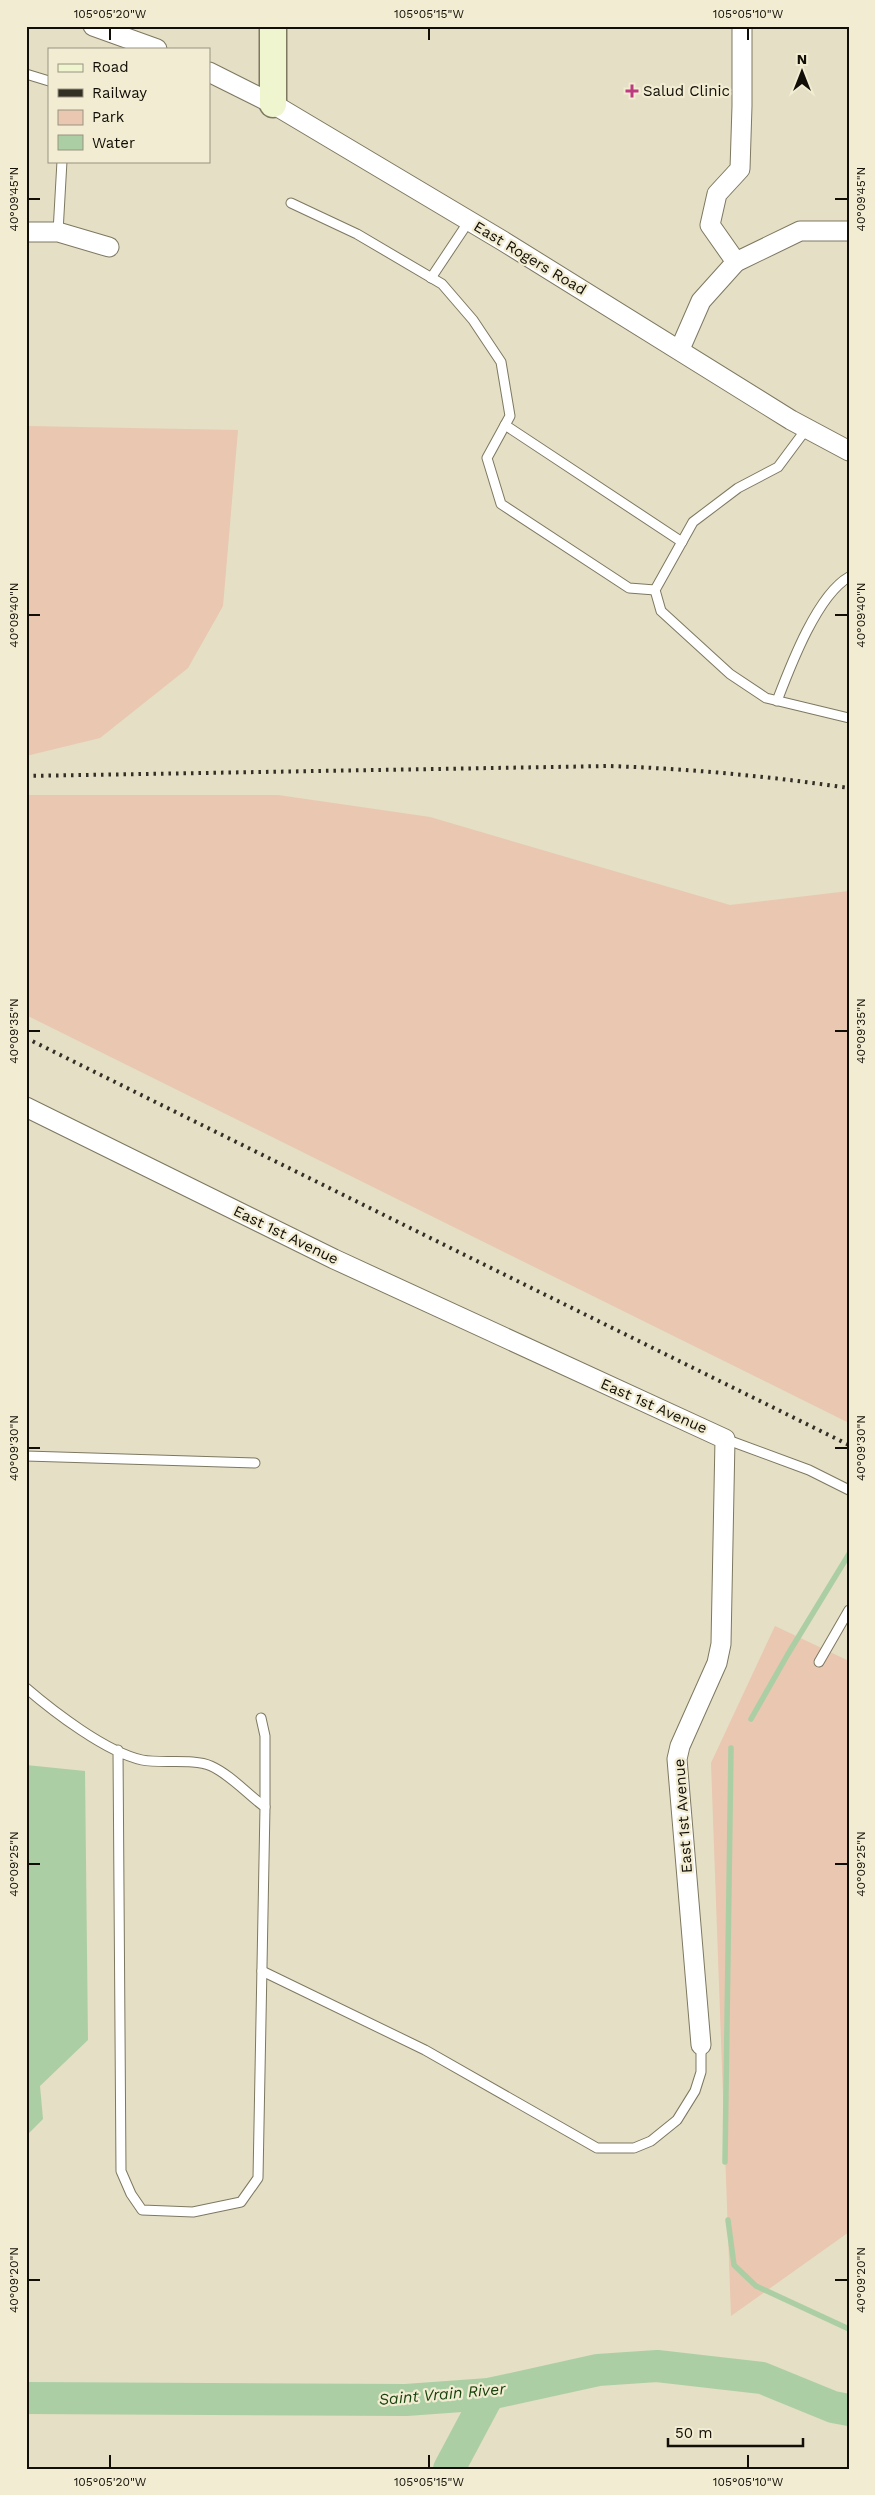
<svg xmlns="http://www.w3.org/2000/svg" width="875" height="2495" font-family="'Work Sans',sans-serif">
	<style>
		.green { fill: #e9c7b0 }
		.water { fill: #accea5 }
		.lines { fill: none; stroke-linecap: round; stroke-linejoin: round }
		.stream { stroke: #accea5; stroke-width: 5.5 }
		.river { stroke: #accea5; stroke-width: 32 }
		.lane-casing { stroke: #7d7860; stroke-width: 11 }
		.street-casing { stroke: #7d7860; stroke-width: 21 }
		.secondary-casing { stroke: #7d7860; stroke-width: 29 }
		.lane { stroke: #fff; stroke-width: 9 }
		.street { stroke: #fff; stroke-width: 19 }
		.secondary { stroke: #eef5cf; stroke-width: 26 }
		.rail { stroke: #322f25; stroke-width: 4; stroke-dasharray: 2.5 5; stroke-linecap: butt }
		.ticks { fill: none; stroke: #100e06; stroke-width: 2 }
		.poi-dot { fill: #be3a80; stroke: #f2ecd2; stroke-width: 2 }
		.labels { text-anchor: middle; dominant-baseline: central; stroke-width: 4.5; stroke-linejoin: round; paint-order: stroke }
		.poi-label { font-size: 15px; fill: #100e06; stroke: #f2ecd2; text-anchor: start }
		.street-label { font-size: 15px; fill: #100e06; stroke: #f2ecd2 }
		.water-label { font-size: 16px; font-style: italic; fill: #17440c; stroke: #f2ecd2 }
		.neatline { fill: none; stroke: #100e06; stroke-width: 2 }
		.ticks-label { font-size: 12px; text-anchor: middle; fill: #100e06 }
	</style>
	<rect width="100%" height="100%" fill="#e4dfc5"/>
	<g class="green">
		<path d="M26 426 238 430 223 606 188 668 100 738 26 756Z"/>
		<path d="M26 795H278L430 817 730 905 849 891V1423L26 1015Z"/>
		<path d="M775 1626 849 1661V2232L731 2316 711 1763Z"/>
	</g>
	<path class="water" d="M26 1765 85 1771 88 2040 40 2086 43 2119 29 2133 26 2131Z"/>
	<g class="lines">
		<g class="stream">
			<path d="M751 1719 788 1654 849 1554"/>
			<path d="M725 2162 731 1748"/>
			<path d="M728 2220 734 2265 756 2286 849 2329"/>
		</g>
		<g class="river">
			<path d="M26 2398 406 2400 489 2394 598 2370 657 2366 762 2378 833 2407 849 2410"/>
			<path d="M449 2469 489 2394"/>
		</g>
		<defs>
			<g id="lane">
				<path d="M26 74 49 81"/>
				<path d="M291 203 357 234 442 284 473 320 501 362 510 416 487 458 501 504 629 588 655 590"/>
				<path d="M58 232 62 161"/>
				<path d="M431 278 469 221"/>
				<path d="M505 425 682 542"/>
				<path d="M807 428 778 467 738 488 693 522 655 590 661 611 730 674 766 698 849 718"/>
				<path d="M777 701C790 667 817 595 849 577"/>
				<path d="M725 1439 809 1470 849 1490"/>
				<path d="M26 1456 255 1463"/>
				<path d="M819 1662 849 1610"/>
				<path d="M26 1688C54 1712 106 1752 142 1760 162 1764 193 1758 211 1766 231 1775 247 1794 265 1807L258 2178 241 2202 193 2212 142 2210 131 2194 121 2171 118 1750"/>
				<path d="M261 1718 265 1736V1807"/>
				<path d="M262 1971 425 2050 597 2148H634L651 2141 677 2120 695 2091 701 2072V2045"/>
			</g>
			<g id="street">
				<path d="M93 26 157 49"/>
				<path d="M209 72 273 104 503 241 791 420 849 451"/>
				<path d="M26 232H58L109 247"/>
				<path d="M736 262 710 225 717 194 740 169 742 106V26"/>
				<path d="M680 349 701 301 736 262 800 231H849"/>
				<path d="M26 1107 334 1259 725 1439 721 1644 717 1663 680 1746 677 1759 701 2045"/>
			</g>
			<path id="secondary" d="M273 104V26"/>
		</defs>
		<use href="#lane" class="lane-casing"/>
		<use href="#street" class="street-casing"/>
		<use href="#secondary" class="secondary-casing"/>
		<use href="#lane" class="lane"/>
		<use href="#street" class="street"/>
		<use href="#secondary" class="secondary"/>
		<g class="rail">
			<path d="M26 776 610 766C693 769 767 776 849 788"/>
			<path d="M26 1038 849 1445"/>
		</g>
	</g>
	<path class="ticks" d="M110 28V40M429 28V40M748 28V40M28 199H40M835 199H848M28 615H40M835 615H848M28 1031H40M835 1031H848M28 1448H40M835 1448H848M28 1864H40M835 1864H848M28 2280H40M835 2280H848M110 2455V2468M429 2455V2468M748 2455V2468"/>
	<path class="poi-dot" d="M629.5 83.5h5v5h5v5h-5v5h-5v-5h-5v-5h5z"/>
	<g class="labels">
		<g class="poi-label">
			<text x="643" y="91">Salud Clinic</text>
		</g>
		<g class="street-label">
			<text transform="translate(530 258) rotate(31)">East Rogers Road</text>
			<text transform="translate(286 1235) rotate(26)">East 1st Avenue</text>
			<text transform="translate(654 1406) rotate(24)">East 1st Avenue</text>
			<text transform="translate(683 1816) rotate(-94)">East 1st Avenue</text>
		</g>
		<g class="water-label">
			<text transform="translate(442 2394) rotate(-5)">Saint Vrain River</text>
		</g>
	</g>
	<rect width="875" height="2495" fill="none" stroke="#f2ecd2" stroke-width="55"/>
	<rect x="48" y="48" width="162" height="115" fill="#f2ecd2" stroke="#989380"/>
	<rect x="58" y="64" width="25" height="8" fill="#eef5cf" stroke="#989380"/>
	<text x="92" y="72" font-size="15" fill="#100e06">Road</text>
	<rect x="58" y="89" width="25" height="8" fill="#322f25" stroke="#989380"/>
	<text x="92" y="98" font-size="15" fill="#100e06">Railway</text>
	<rect x="58" y="110" width="25" height="15" fill="#e9c7b0" stroke="#989380"/>
	<text x="92" y="122" font-size="15" fill="#100e06">Park</text>
	<rect x="58" y="135" width="25" height="15" fill="#accea5" stroke="#989380"/>
	<text x="92" y="148" font-size="15" fill="#100e06">Water</text>
	<g transform="translate(802 72)" stroke="#f2ecd2" stroke-width="4" paint-order="stroke">
	<path d="M0-4L9 19L0 12L-9 19Z" fill="#100e06"/>
	<text y="-8" font-size="14" font-weight="bold" text-anchor="middle" fill="#100e06">N</text>
	</g>
	<path d="M668 2438v8h135v-8" fill="none" stroke="#100e06" stroke-width="2.5"/>
	<text x="675" y="2438" font-size="15" fill="#100e06" stroke="#f2ecd2" stroke-width="4" paint-order="stroke">50 m</text>
	<rect x="28" y="28" width="820" height="2440" class="neatline"/>
	<g class="ticks-label">
		<text x="110" y="18">105°05'20"W</text>
		<text x="429" y="18">105°05'15"W</text>
		<text x="748" y="18">105°05'10"W</text>
		<text transform="translate(14 199) rotate(-90)" y="4">40°09'45"N</text>
		<text transform="translate(861 199) rotate(-90)" y="4">40°09'45"N</text>
		<text transform="translate(14 615) rotate(-90)" y="4">40°09'40"N</text>
		<text transform="translate(861 615) rotate(-90)" y="4">40°09'40"N</text>
		<text transform="translate(14 1031) rotate(-90)" y="4">40°09'35"N</text>
		<text transform="translate(861 1031) rotate(-90)" y="4">40°09'35"N</text>
		<text transform="translate(14 1448) rotate(-90)" y="4">40°09'30"N</text>
		<text transform="translate(861 1448) rotate(-90)" y="4">40°09'30"N</text>
		<text transform="translate(14 1864) rotate(-90)" y="4">40°09'25"N</text>
		<text transform="translate(861 1864) rotate(-90)" y="4">40°09'25"N</text>
		<text transform="translate(14 2280) rotate(-90)" y="4">40°09'20"N</text>
		<text transform="translate(861 2280) rotate(-90)" y="4">40°09'20"N</text>
		<text x="110" y="2486">105°05'20"W</text>
		<text x="429" y="2486">105°05'15"W</text>
		<text x="748" y="2486">105°05'10"W</text>
	</g>
</svg>
